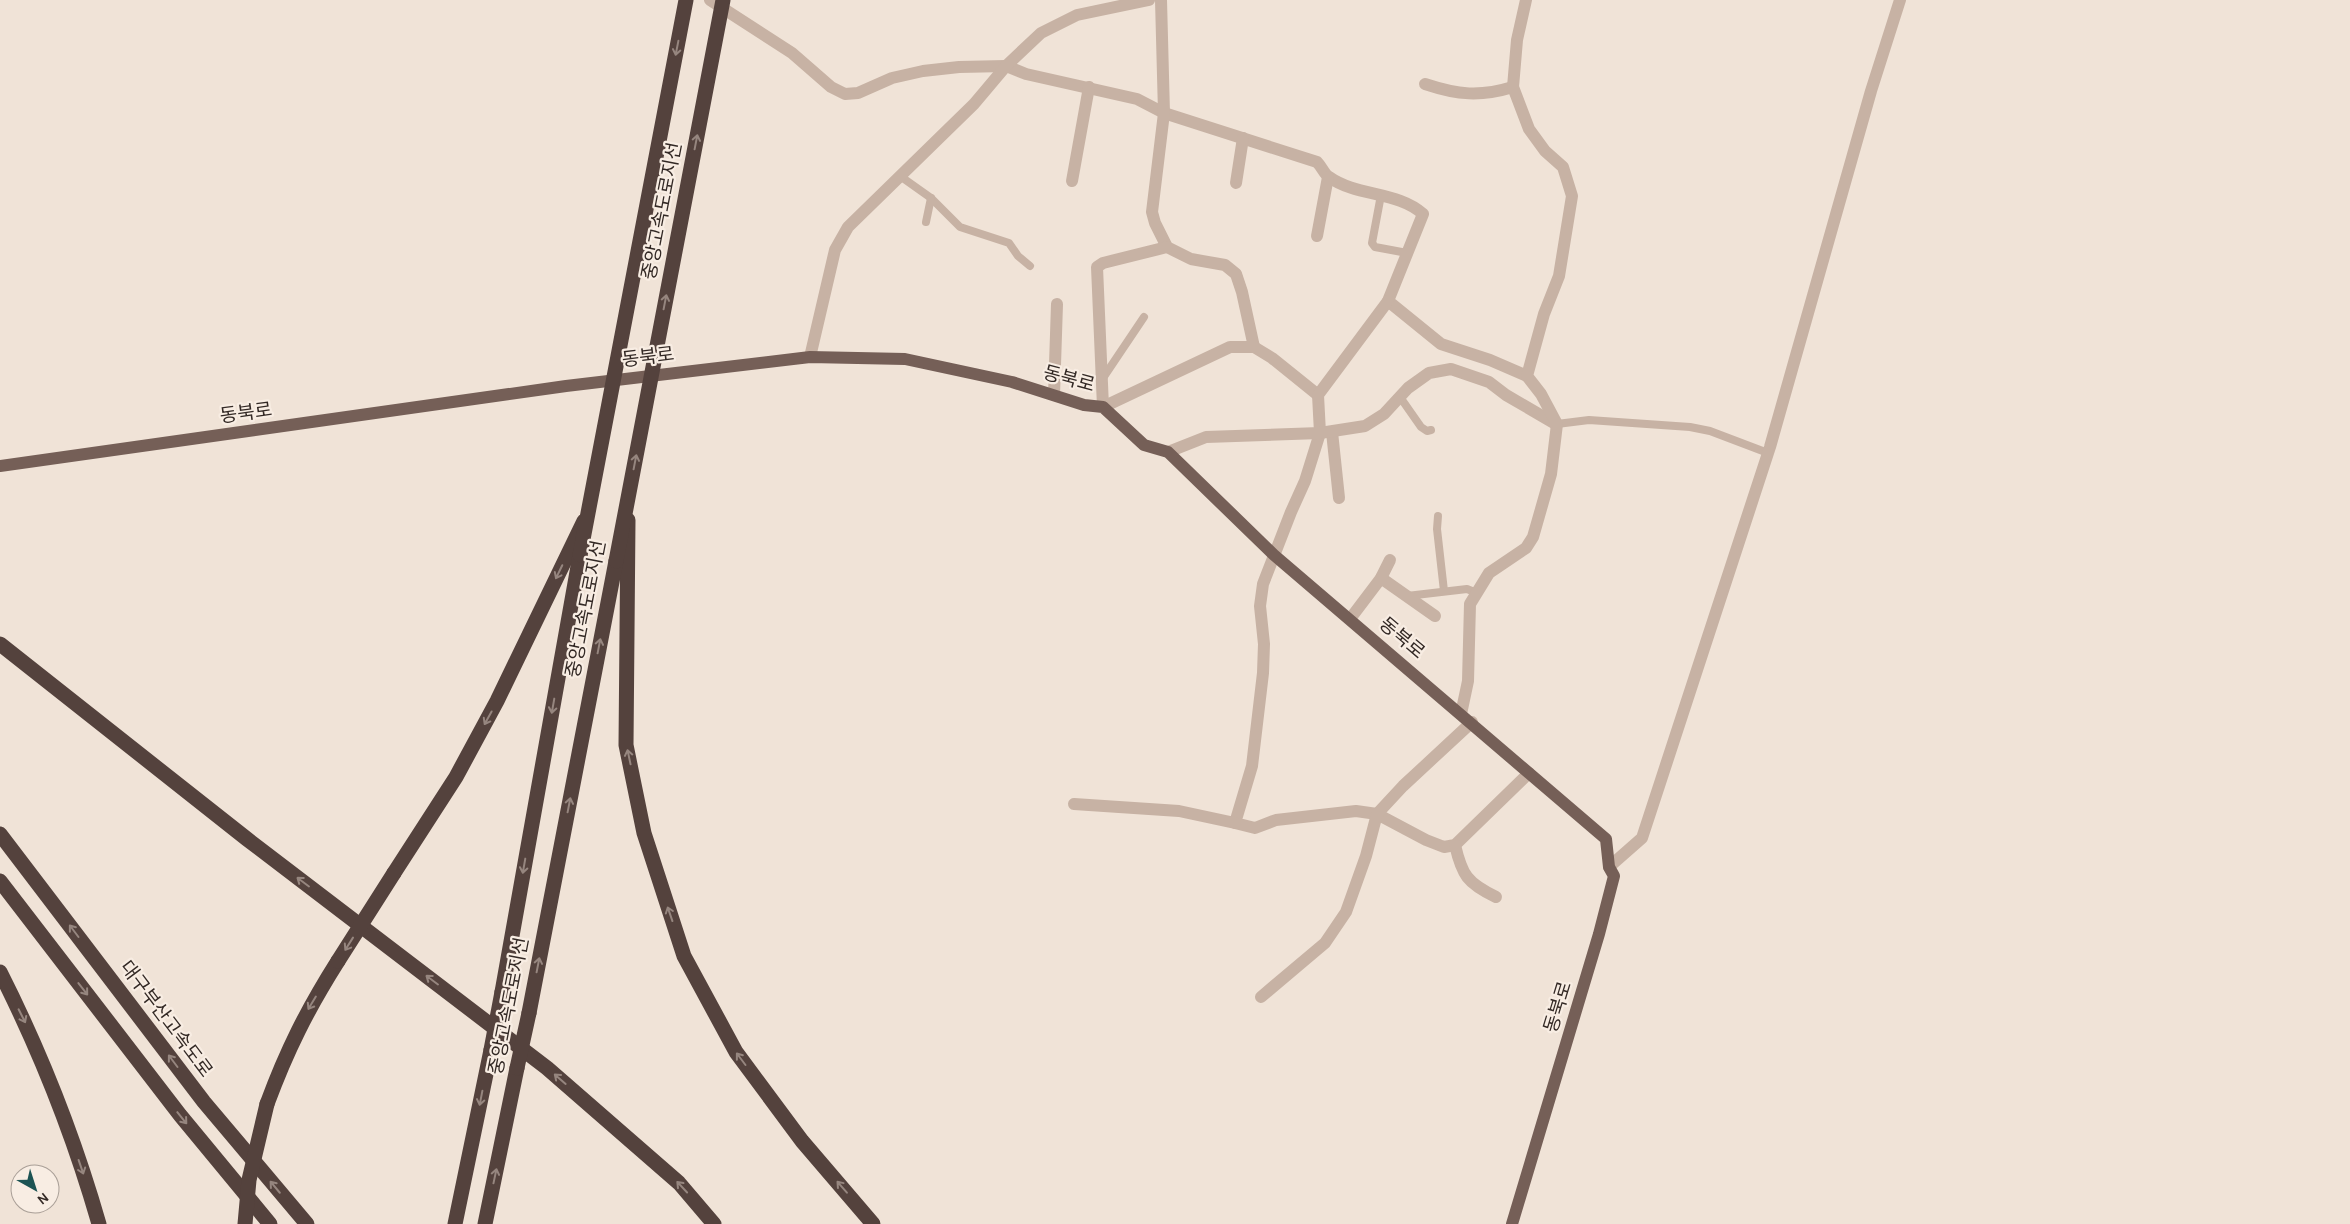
<svg xmlns="http://www.w3.org/2000/svg" width="2350" height="1224" font-family="Karla,'Noto Sans KR',sans-serif">
	<style>
		.lines { fill: none; stroke-linecap: round; stroke-linejoin: round }
		.lane { stroke: #c7b2a4; stroke-width: 8 }
		.street { stroke: #c7b2a4; stroke-width: 12 }
		.primary { stroke: #755f57; stroke-width: 12 }
		.highway { stroke: #54423d; stroke-width: 15 }
		.highway-bridge { stroke: #54423d; stroke-width: 15 }
		.oneway { stroke: #96867f }
		.labels { text-anchor: middle; dominant-baseline: central; stroke-width: 4.5; stroke-linejoin: round; paint-order: stroke }
		.street-label { font-size: 19px; fill: #332925; stroke: #f8ede3 }
	</style>
	<rect width="100%" height="100%" fill="#f0e3d7"/>
	<g class="lines">
		<g class="lane">
			<path d="M900 176 931 198 960 227 1009 243 1018 256 1030 266"/>
			<path d="M1381 195 1372 243 1375 247 1407 253"/>
			<path d="M926 222 931 198"/>
			<path d="M1103 378 1144 317"/>
			<path d="M1400 397 1421 427 1427 431 1431 430"/>
			<path d="M1557 424 1589 420 1690 427 1710 431 1768 453"/>
			<path d="M1438 516 1437 529 1444 591"/>
			<path d="M1407 596 1467 589 1477 593"/>
		</g>
		<g class="street">
			<path d="M710 0 792 53 831 87 845 94 858 93 892 78 923 71 959 67 1006 66 1026 74 1137 99 1164 113 1317 162C1322 167 1324 174 1329 177 1357 197 1398 191 1423 214L1388 301 1441 344 1490 360 1527 376"/>
			<path d="M1161 0 1164 113 1152 212 1155 223 1167 247 1191 259 1225 265 1236 274 1242 292 1254 347"/>
			<path d="M1425 84C1458 95 1480 97 1513 87"/>
			<path d="M1072 181 1089 87"/>
			<path d="M1236 183 1243 138"/>
			<path d="M1317 236 1328 177"/>
			<path d="M1167 247 1103 263 1097 267 1103 407 1230 347H1254L1272 358 1318 395"/>
			<path d="M1388 301 1318 395 1320 433 1305 481 1291 512 1263 584 1260 606 1264 644 1263 673 1252 766 1235 823 1255 828 1276 820 1356 811 1377 814 1426 840 1444 847 1455 845 1529 773"/>
			<path d="M810 357 835 250 848 227 974 104 1006 66 1041 33 1077 15 1149 0"/>
			<path d="M1054 395 1057 304"/>
			<path d="M1332 432 1339 498"/>
			<path d="M1168 452 1206 437 1320 433 1365 426 1384 414 1408 388 1429 373 1451 369 1489 382 1506 395 1554 423"/>
			<path d="M1381 578 1435 616"/>
			<path d="M1350 619 1381 578 1390 560"/>
			<path d="M1461 714 1468 681 1470 604 1489 573 1526 548 1533 537 1551 474 1557 424 1541 394 1527 376 1544 314 1559 276 1572 196 1563 167 1545 151 1529 129 1513 87 1517 40 1526 0"/>
			<path d="M1074 804 1179 811 1235 823"/>
			<path d="M1455 845C1462 875 1467 883 1496 897"/>
			<path d="M1609 867 1642 838 1770 447 1871 91 1900 0"/>
			<path d="M1261 997 1325 943 1346 912 1366 856 1377 814 1403 786 1472 722"/>
		</g>
		<path class="primary" d="M0 466 566 386 810 357 905 359 1012 382 1084 405 1103 407 1144 445 1168 452 1274 555 1606 839 1609 867 1614 876 1599 934 1512 1224"/>
		<g class="highway">
			<path d="M628 520 626 745 644 833 684 956 736 1052 802 1141 873 1224"/>
			<path d="M0 644 247 839 547 1068 679 1183 714 1224"/>
			<path d="M0 834 204 1102 307 1224"/>
			<path d="M394 873 456 777 497 701 584 521"/>
			<path d="M0 881 180 1115 270 1224"/>
			<path d="M0 972C41 1053 74 1137 99 1224"/>
			<path d="M502 992 580 555"/>
			<path d="M529 1013 616 561"/>
			<path d="M267 1104C287 1050 307 1010 338 961"/>
			<path d="M455 1224 491 1050"/>
			<path d="M485 1224 517 1068"/>
		</g>
		<g class="highway-bridge">
			<path d="M580 555 686 0"/>
			<path d="M616 561 723 0"/>
			<path d="M338 961 394 873"/>
			<path d="M491 1050 502 992"/>
			<path d="M517 1068 529 1013"/>
			<path d="M245 1224 249 1180 267 1104"/>
		</g>
	</g>
	<defs><path id="oneway-shaft" d="M-6 0H5M1.5-3L5.5 0L1.5 3" fill="none" stroke-width="1.6" stroke-linecap="round" stroke-linejoin="round" transform="scale(1.25)"/></defs>
	<g class="oneway">
		<use href="#oneway-shaft" transform="translate(677 48) rotate(101)"/>
		<use href="#oneway-shaft" transform="translate(696 142) rotate(-79)"/>
		<use href="#oneway-shaft" transform="translate(665 302) rotate(-79)"/>
		<use href="#oneway-shaft" transform="translate(635 462) rotate(-79)"/>
		<use href="#oneway-shaft" transform="translate(559 572) rotate(116)"/>
		<use href="#oneway-shaft" transform="translate(599 646) rotate(-79)"/>
		<use href="#oneway-shaft" transform="translate(553 706) rotate(100)"/>
		<use href="#oneway-shaft" transform="translate(488 718) rotate(119)"/>
		<use href="#oneway-shaft" transform="translate(629 757) rotate(-102)"/>
		<use href="#oneway-shaft" transform="translate(569 805) rotate(-79)"/>
		<use href="#oneway-shaft" transform="translate(524 866) rotate(100)"/>
		<use href="#oneway-shaft" transform="translate(303 882) rotate(-143)"/>
		<use href="#oneway-shaft" transform="translate(670 914) rotate(-109)"/>
		<use href="#oneway-shaft" transform="translate(74 931) rotate(-127)"/>
		<use href="#oneway-shaft" transform="translate(349 944) rotate(122)"/>
		<use href="#oneway-shaft" transform="translate(538 965) rotate(-79)"/>
		<use href="#oneway-shaft" transform="translate(432 980) rotate(-143)"/>
		<use href="#oneway-shaft" transform="translate(83 989) rotate(52)"/>
		<use href="#oneway-shaft" transform="translate(312 1003) rotate(121)"/>
		<use href="#oneway-shaft" transform="translate(22 1016) rotate(63)"/>
		<use href="#oneway-shaft" transform="translate(741 1059) rotate(-127)"/>
		<use href="#oneway-shaft" transform="translate(173 1061) rotate(-127)"/>
		<use href="#oneway-shaft" transform="translate(560 1079) rotate(-139)"/>
		<use href="#oneway-shaft" transform="translate(481 1098) rotate(101)"/>
		<use href="#oneway-shaft" transform="translate(182 1118) rotate(51)"/>
		<use href="#oneway-shaft" transform="translate(81 1167) rotate(71)"/>
		<use href="#oneway-shaft" transform="translate(495 1176) rotate(-78)"/>
		<use href="#oneway-shaft" transform="translate(275 1187) rotate(-130)"/>
		<use href="#oneway-shaft" transform="translate(682 1187) rotate(-133)"/>
		<use href="#oneway-shaft" transform="translate(842 1187) rotate(-131)"/>
	</g>
	<g class="labels">
		<g class="street-label">
			<text transform="translate(662 211) rotate(-79)">중앙고속도로지선</text>
			<text transform="translate(648 357) rotate(-7)">동북로</text>
			<text transform="translate(1069 379) rotate(15)">동북로</text>
			<text transform="translate(246 413) rotate(-8)">동북로</text>
			<text transform="translate(586 609) rotate(-79)">중앙고속도로지선</text>
			<text transform="translate(1402 638) rotate(40)">동북로</text>
			<text transform="translate(509 1006) rotate(-79)">중앙고속도로지선</text>
			<text transform="translate(1558 1007) rotate(-73)">동북로</text>
			<text transform="translate(166 1019) rotate(53)">대구부산고속도로</text>
		</g>
	</g>
	<g transform="translate(35 1189) rotate(141)"><circle r="24" fill="#f8ede3" stroke="#a99f97"/>
	<path d="M0-4L9 19L0 12L-9 19Z" fill="#1c5353"/>
	<text y="-8" font-size="14" font-weight="bold" text-anchor="middle" fill="#332925">N</text>
	</g>
</svg>
